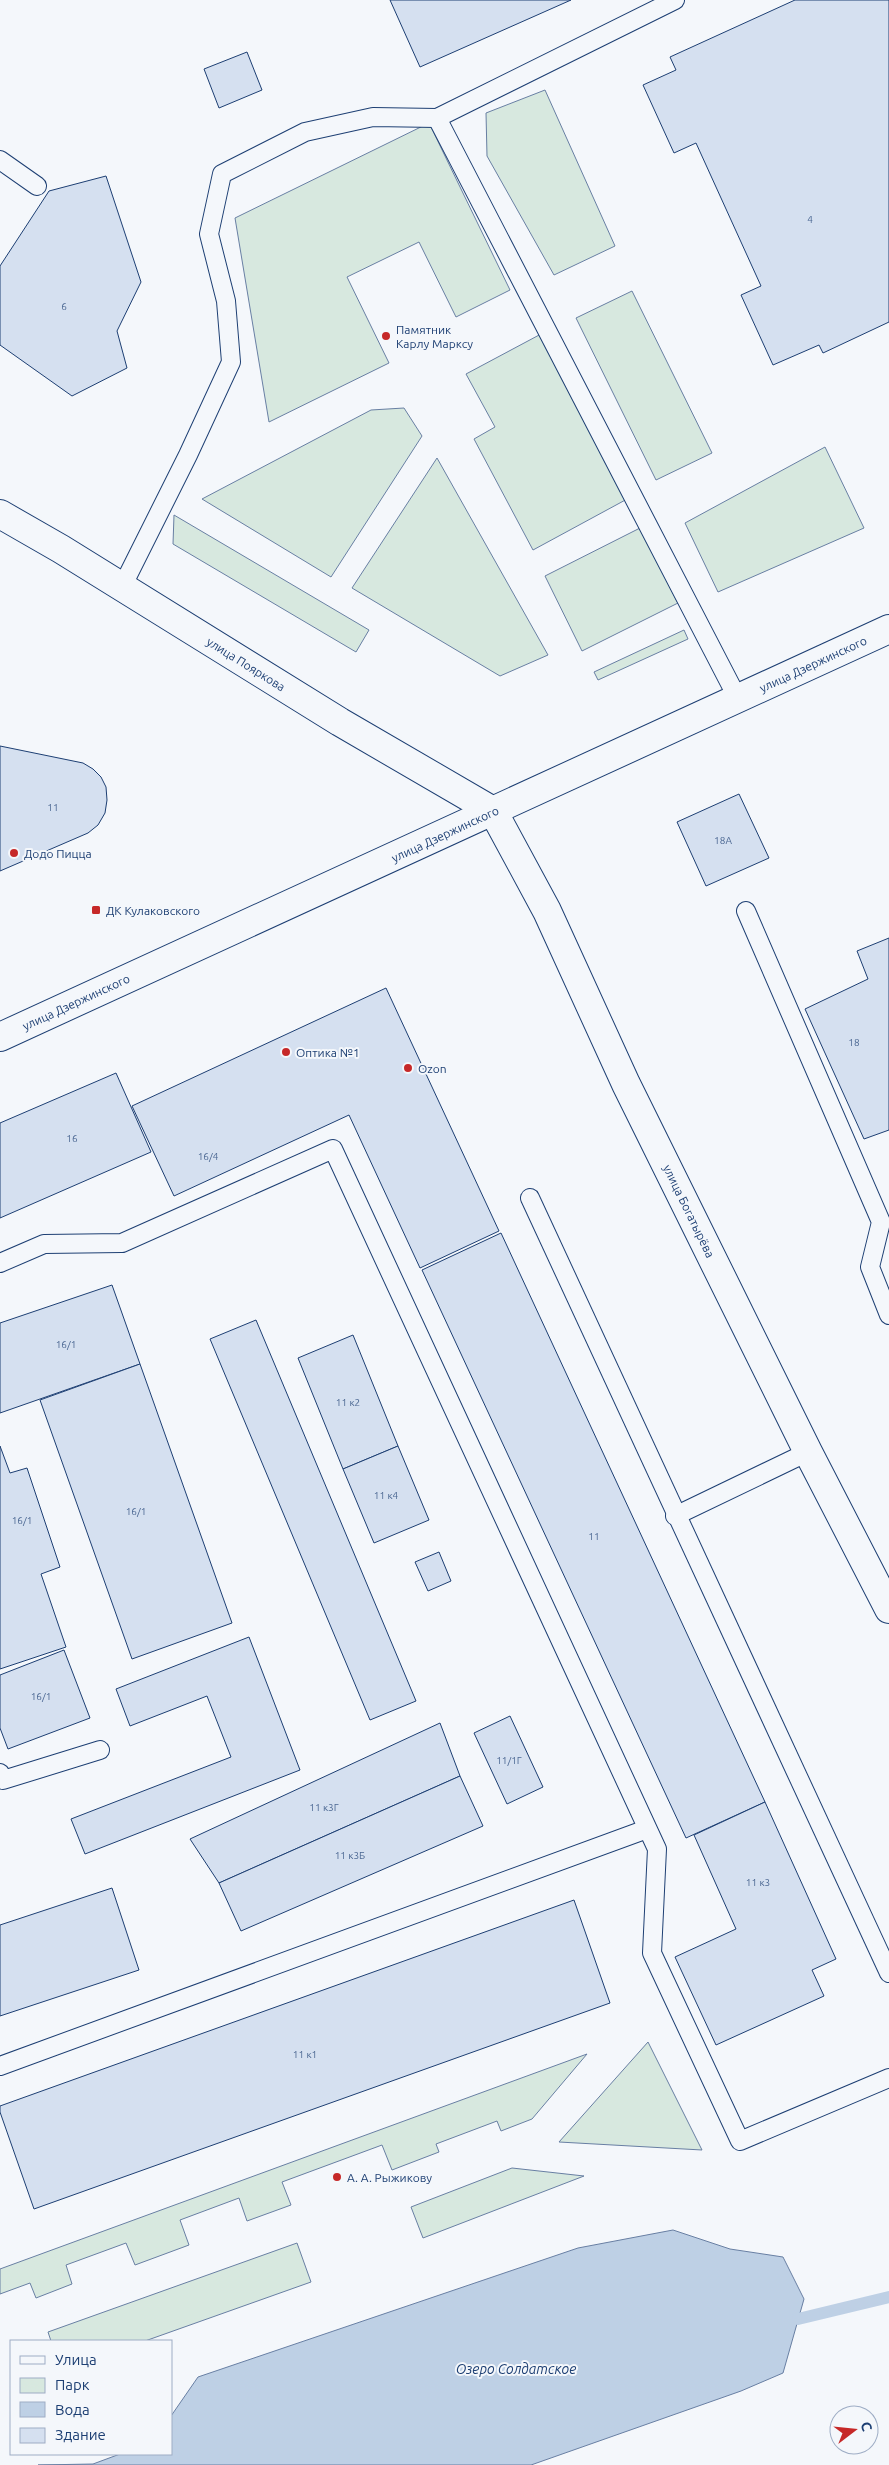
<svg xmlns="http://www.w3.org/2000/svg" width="889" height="2465" font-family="Ubuntu,sans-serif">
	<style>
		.green { fill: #d7e8df; stroke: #687fa3 }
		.water { fill: #bed0e5; stroke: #687fa3 }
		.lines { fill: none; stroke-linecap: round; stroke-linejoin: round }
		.stream { stroke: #bed0e5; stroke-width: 12 }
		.building { fill: #d5e0f0; stroke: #1d3f73 }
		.lane-casing { stroke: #1d3f73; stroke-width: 20 }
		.secondary-casing { stroke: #1d3f73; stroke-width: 30 }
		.primary-casing { stroke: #1d3f73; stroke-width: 30 }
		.lane { stroke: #f4f7fb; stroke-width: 18 }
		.secondary { stroke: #f4f7fb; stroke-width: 28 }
		.primary { stroke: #f4f7fb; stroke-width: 28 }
		.poi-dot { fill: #c62828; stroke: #f4f7fb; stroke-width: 2 }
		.labels { text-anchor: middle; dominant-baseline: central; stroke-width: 4; stroke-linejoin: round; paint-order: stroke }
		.number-label { font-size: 10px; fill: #4b6792 }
		.poi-label { font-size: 12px; fill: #1d3f73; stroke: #f4f7fb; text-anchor: start }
		.street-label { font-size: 12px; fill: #1d3f73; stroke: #f4f7fb }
		.water-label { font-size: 14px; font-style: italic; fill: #1d3f73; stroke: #f4f7fb }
	</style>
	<rect width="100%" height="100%" fill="#f4f7fb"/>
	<g class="green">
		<path d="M545 90 615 246 554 275 487 156 486 113Z"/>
		<path d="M429 123 510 290 456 317 419 242 347 277 389 363 269 422 235 218Z"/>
		<path d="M632 291 712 453 656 480 576 318Z"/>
		<path d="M541 334 629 498 533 550 474 439 495 427 466 374Z"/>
		<path d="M404 408 422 436 331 577 202 499 371 410Z"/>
		<path d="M825 447 864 528 718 592 685 523Z"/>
		<path d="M437 458 548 655 500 676 352 588Z"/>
		<path d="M174 515 369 630 356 652 173 544Z"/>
		<path d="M640 528 678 603 582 651 545 576Z"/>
		<path d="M684 630 688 639 598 680 594 672Z"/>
		<path d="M648 2042 702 2150 559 2142Z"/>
		<path d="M587 2054 532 2119 501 2131 497 2121 436 2144 439 2152 392 2170 382 2145 282 2182 291 2205 247 2221 239 2198 180 2220 189 2245 135 2265 126 2243 66 2265 72 2284 36 2298 30 2283 0 2294V2269Z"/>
		<path d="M512 2168 584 2176 423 2238 411 2207Z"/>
		<path d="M297 2243 311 2282 145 2341H51L48 2332Z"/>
	</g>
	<path class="water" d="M673 2230 730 2249 783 2257 804 2299 783 2373 741 2391 531 2465H38L93 2464 120 2454H171V2416L198 2377 578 2248Z"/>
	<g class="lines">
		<path class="stream" d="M798 2319 889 2297"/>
	</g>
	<g class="building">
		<path d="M390 0H571L420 67Z"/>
		<path d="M795 0H889V322L823 353 819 345 773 365 741 295 761 286 696 143 674 153 643 85 676 70 670 57Z"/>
		<path d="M247 52 262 90 219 108 204 69Z"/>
		<path d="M106 176 141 282 117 331 127 368 72 396 0 345V266L49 191Z"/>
		<path d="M0 746 83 763 93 769 101 777 106 787 107 800 105 813 98 825 88 833 0 871Z"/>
		<path d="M739 794 769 858 706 886 677 822Z"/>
		<path d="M889 938V1130L864 1139 805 1009 868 979 857 951Z"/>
		<path d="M386 988 499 1231 420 1268 349 1115 174 1196 132 1106Z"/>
		<path d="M116 1073 151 1152 0 1218V1123Z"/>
		<path d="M501 1233 765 1802 686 1838 422 1270Z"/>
		<path d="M112 1285 140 1364 0 1413V1323Z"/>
		<path d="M256 1320 416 1701 370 1720 210 1339Z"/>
		<path d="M353 1335 398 1446 343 1469 298 1358Z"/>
		<path d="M140 1364 232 1623 132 1659 40 1400Z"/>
		<path d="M0 1446 10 1473 27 1468 60 1567 41 1574 66 1647 0 1669Z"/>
		<path d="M398 1446 429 1520 374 1543 343 1469Z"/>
		<path d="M439 1552 451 1581 428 1591 415 1562Z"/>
		<path d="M249 1637 300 1770 85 1854 71 1819 231 1757 207 1696 130 1726 116 1689Z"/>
		<path d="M64 1650 90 1718 8 1749 0 1728V1675Z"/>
		<path d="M510 1716 543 1787 507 1804 474 1733Z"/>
		<path d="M440 1723 460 1776 219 1883 190 1839Z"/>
		<path d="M460 1776 483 1826 241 1931 219 1883Z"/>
		<path d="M765 1802 836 1959 812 1970 824 1996 716 2045 675 1957 736 1929 694 1835Z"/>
		<path d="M112 1888 139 1970 0 2016V1925Z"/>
		<path d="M574 1900 610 2003 34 2209 0 2112V2106Z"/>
	</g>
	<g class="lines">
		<defs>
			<g id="lane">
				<path d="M437 118 738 699"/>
				<path d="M0 160 37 186"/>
				<path d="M122 587 188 455 231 362 226 301 209 234 222 174 305 132 373 117 437 118 675 0"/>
				<path d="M746 911 881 1222 870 1267 889 1315"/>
				<path d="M530 1198 889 1973"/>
				<path d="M0 1263 44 1244 122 1243 333 1149 657 1849 652 1953 740 2141 889 2078"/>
				<path d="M675 1516 808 1452"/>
				<path d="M0 1773 3 1780 100 1750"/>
				<path d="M0 2066 647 1829"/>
			</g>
			<path id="secondary" d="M0 514 61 549 340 722 493 811 547 911 626 1084 808 1452 889 1609"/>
			<path id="primary" d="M0 1037 889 629"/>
		</defs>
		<use href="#lane" class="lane-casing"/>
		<use href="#secondary" class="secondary-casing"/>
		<use href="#primary" class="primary-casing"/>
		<use href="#lane" class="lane"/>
		<use href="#secondary" class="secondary"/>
		<use href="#primary" class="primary"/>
	</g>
	<g class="poi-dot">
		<circle cx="386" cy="336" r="5"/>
		<circle cx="14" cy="853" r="5"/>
		<rect x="91" y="905" width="10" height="10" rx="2.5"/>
		<circle cx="286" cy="1052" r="5"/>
		<circle cx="408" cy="1068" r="5"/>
		<circle cx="337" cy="2177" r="5"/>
	</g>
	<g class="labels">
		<g class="number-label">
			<text x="810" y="219">4</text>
			<text x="64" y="306">6</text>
			<text x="53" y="807">11</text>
			<text x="723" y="840">18А</text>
			<text x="854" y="1042">18</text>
			<text x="72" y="1138">16</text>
			<text x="208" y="1156">16/4</text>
			<text x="66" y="1344">16/1</text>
			<text x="348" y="1402">11 к2</text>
			<text x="386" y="1495">11 к4</text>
			<text x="136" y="1511">16/1</text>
			<text x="22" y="1520">16/1</text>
			<text x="594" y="1536">11</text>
			<text x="41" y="1696">16/1</text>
			<text x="509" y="1760">11/1Г</text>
			<text x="324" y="1807">11 к3Г</text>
			<text x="350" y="1855">11 к3Б</text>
			<text x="758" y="1882">11 к3</text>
			<text x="305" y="2054">11 к1</text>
		</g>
		<g class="poi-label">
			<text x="396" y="329">Памятник<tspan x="396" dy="14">Карлу Марксу</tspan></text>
			<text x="24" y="853">Додо Пицца</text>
			<text x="106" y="910">ДК Кулаковского</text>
			<text x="296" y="1052">Оптика №1</text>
			<text x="418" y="1068">Ozon</text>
			<text x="347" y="2177">А. А. Рыжикову</text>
		</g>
		<g class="street-label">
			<text transform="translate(246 664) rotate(32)">улица Пояркова</text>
			<text transform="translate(813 664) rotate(-25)">улица Дзержинского</text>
			<text transform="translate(445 834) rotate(-25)">улица Дзержинского</text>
			<text transform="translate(76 1002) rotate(-25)">улица Дзержинского</text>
			<text transform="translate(689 1211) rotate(64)">улица Богатырёва</text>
		</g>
		<g class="water-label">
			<text x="516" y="2369">Озеро Солдатское</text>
		</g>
	</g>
	<rect x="10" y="2340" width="162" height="115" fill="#f4f7fb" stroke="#9eadc5"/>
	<rect x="20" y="2356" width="25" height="8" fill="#f4f7fb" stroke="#9eadc5"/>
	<text x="55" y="2365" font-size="15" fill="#1d3f73">Улица</text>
	<rect x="20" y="2378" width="25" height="15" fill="#d7e8df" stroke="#9eadc5"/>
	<text x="55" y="2390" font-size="15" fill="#1d3f73">Парк</text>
	<rect x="20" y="2402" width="25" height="15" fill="#bed0e5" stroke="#9eadc5"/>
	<text x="55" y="2415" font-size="15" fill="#1d3f73">Вода</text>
	<rect x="20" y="2428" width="25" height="15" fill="#d5e0f0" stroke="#9eadc5"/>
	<text x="55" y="2440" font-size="15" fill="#1d3f73">Здание</text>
	<g transform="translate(854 2430) rotate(74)"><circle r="24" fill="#f4f7fb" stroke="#9eadc5"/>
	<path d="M0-4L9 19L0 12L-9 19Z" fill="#c62828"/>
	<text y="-8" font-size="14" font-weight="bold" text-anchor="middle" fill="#1d3f73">С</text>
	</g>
</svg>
